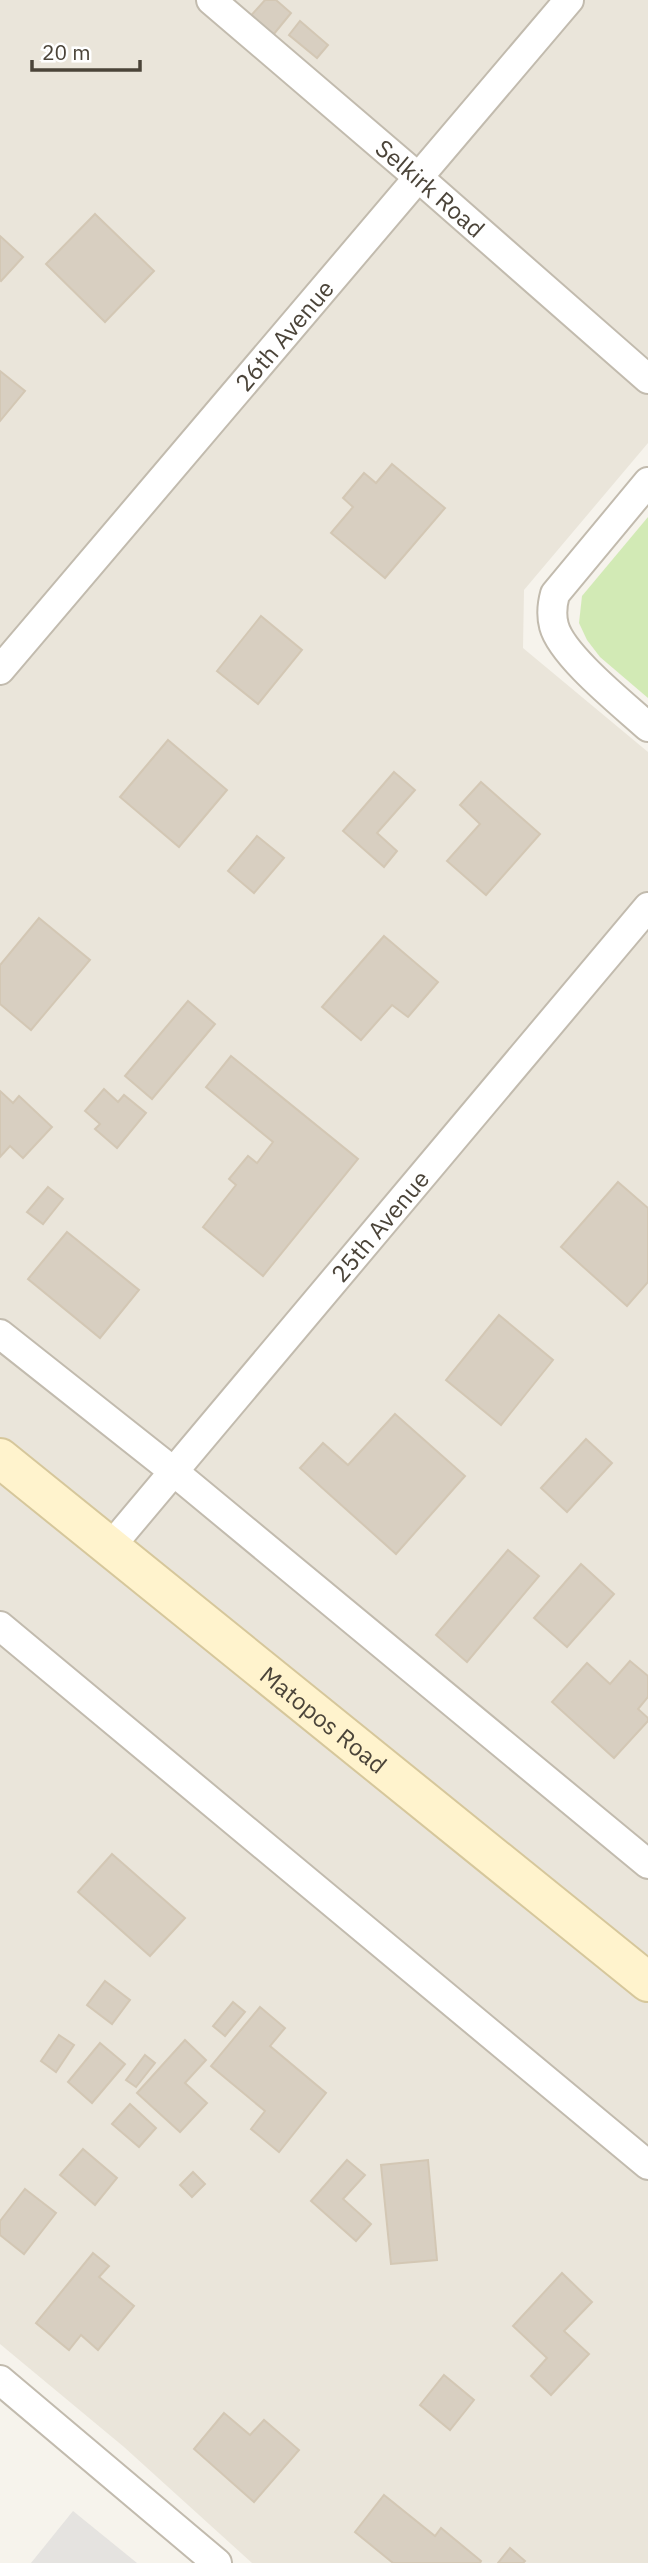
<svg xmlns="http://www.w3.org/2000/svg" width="648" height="2563" font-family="'IBM Plex Sans',sans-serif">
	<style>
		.residential { fill: #eae5da }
		.green { fill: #d2eab5 }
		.parking { fill: #e5e3e0 }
		.building { fill: #d8cfc1; stroke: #d3c7b4; stroke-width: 2 }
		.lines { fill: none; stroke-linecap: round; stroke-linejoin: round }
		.minor-casing { stroke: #c2bbae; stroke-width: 32 }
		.secondary-casing { stroke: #d6c79b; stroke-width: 42 }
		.minor { stroke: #fff; stroke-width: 28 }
		.secondary { stroke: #fff3cd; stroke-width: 38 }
		.labels { text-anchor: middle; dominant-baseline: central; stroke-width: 5; stroke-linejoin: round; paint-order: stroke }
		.street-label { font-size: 24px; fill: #4b4439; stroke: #fff }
	</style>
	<rect width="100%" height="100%" fill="#f6f3ec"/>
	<path class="residential" d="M0 0H648V443L524 590 523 648 648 752V2563H252L124 2447 0 2344Z"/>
	<path class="green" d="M648 517V698L600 657 587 640 579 623 582 596Z"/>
	<path class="parking" d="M73 2511 137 2563H31Z"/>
	<g class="building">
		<path d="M265 0H276L291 13 269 40 247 20Z"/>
		<path d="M300 21 328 45 317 58 289 35Z"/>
		<path d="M95 214 154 271 105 322 46 264Z"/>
		<path d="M0 236 23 257 1 281 0 280Z"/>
		<path d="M0 371 25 391 0 421Z"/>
		<path d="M392 464 445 508 385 578 331 533 353 507 343 498 364 473 376 483Z"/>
		<path d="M261 616 302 650 258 704 217 671Z"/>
		<path d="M168 740 227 790 179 847 120 797Z"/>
		<path d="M394 772 415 790 377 833 397 851 384 867 343 831Z"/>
		<path d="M481 782 540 834 486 895 447 861 480 824 460 805Z"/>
		<path d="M257 836 284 858 254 893 228 871Z"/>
		<path d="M39 918 90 960 31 1030 0 1004V965Z"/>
		<path d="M384 936 438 982 408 1017 392 1005 361 1040 322 1007Z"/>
		<path d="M188 1001 215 1024 152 1099 125 1076Z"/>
		<path d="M231 1056 358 1159 263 1276 203 1227 236 1185 229 1179 248 1156 257 1163 273 1142 206 1087Z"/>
		<path d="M104 1089 118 1102 124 1095 146 1113 117 1148 95 1129 100 1124 85 1111Z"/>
		<path d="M0 1091 13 1103 19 1096 52 1127 23 1158 10 1146 0 1157Z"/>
		<path d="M618 1182 648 1208V1282L627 1306 561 1247Z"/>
		<path d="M48 1187 63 1199 43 1224 27 1212Z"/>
		<path d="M67 1232 139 1290 100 1338 28 1279Z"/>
		<path d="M499 1315 553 1360 501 1425 446 1380Z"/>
		<path d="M395 1414 465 1476 396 1554 300 1468 323 1443 348 1465Z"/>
		<path d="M586 1439 612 1463 567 1512 541 1488Z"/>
		<path d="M508 1550 539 1576 467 1662 436 1635Z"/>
		<path d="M581 1564 614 1594 567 1647 534 1618Z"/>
		<path d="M630 1661 648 1676V1697L638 1709 648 1718V1721L614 1758 552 1702 587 1663 610 1684Z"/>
		<path d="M112 1854 185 1918 150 1956 78 1892Z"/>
		<path d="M105 1981 130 2000 112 2024 87 2005Z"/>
		<path d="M233 2002 245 2012 225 2036 213 2026Z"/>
		<path d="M260 2007 285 2028 270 2046 326 2093 279 2152 251 2129 265 2111 211 2066Z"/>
		<path d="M59 2035 74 2045 56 2072 41 2061Z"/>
		<path d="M185 2040 206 2060 185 2083 207 2103 180 2132 137 2093Z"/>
		<path d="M100 2043 125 2064 92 2103 68 2082Z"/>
		<path d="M145 2055 155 2063 136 2087 126 2080Z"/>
		<path d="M130 2104 156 2128 139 2147 112 2124Z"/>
		<path d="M83 2149 117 2178 95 2205 60 2175Z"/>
		<path d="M347 2160 365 2175 343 2199 371 2224 356 2241 311 2201Z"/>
		<path d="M428 2160 437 2260 391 2264 381 2165Z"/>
		<path d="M193 2172 205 2184 192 2197 180 2185Z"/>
		<path d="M25 2189 56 2213 24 2254 0 2235V2221Z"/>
		<path d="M93 2253 109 2266 99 2277 134 2306 98 2350 81 2335 69 2350 36 2323Z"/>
		<path d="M562 2273 592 2302 564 2331 589 2354 551 2395 531 2376 547 2358 513 2326Z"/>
		<path d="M444 2375 474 2400 450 2430 420 2405Z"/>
		<path d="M224 2413 250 2435 264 2420 299 2450 254 2502 194 2449Z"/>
		<path d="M384 2495 435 2536 441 2528 481 2561 480 2563H393L355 2532Z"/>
		<path d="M510 2548 525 2561 523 2563H498Z"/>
	</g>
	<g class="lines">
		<defs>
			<g id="minor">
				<path id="s1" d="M211 0 419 178 648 379"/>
				<path d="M648 482 555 594C552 605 551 615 554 626 562 656 624 705 648 727"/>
				<path id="s2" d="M0 670 569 0"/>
				<path d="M0 1334 173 1471 648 1864"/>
				<path id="s3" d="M111 1546 648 907"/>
				<path d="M0 1626 648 2165"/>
				<path d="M0 2380 217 2563"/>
			</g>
			<g id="secondary">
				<path id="s4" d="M0 1458 648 1982"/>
			</g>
		</defs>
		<use href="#minor" class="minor-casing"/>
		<use href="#secondary" class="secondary-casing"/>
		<use href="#minor" class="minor"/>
		<use href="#secondary" class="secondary"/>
	</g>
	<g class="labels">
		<g class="street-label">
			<text stroke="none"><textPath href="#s1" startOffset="289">Selkirk Road</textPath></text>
			<text stroke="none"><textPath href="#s2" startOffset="439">26th Avenue</textPath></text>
			<text stroke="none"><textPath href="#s3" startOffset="418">25th Avenue</textPath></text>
			<text stroke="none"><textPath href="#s4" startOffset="416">Matopos Road</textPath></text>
		</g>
	</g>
	<path d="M32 60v10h108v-10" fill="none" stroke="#4b4439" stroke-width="3.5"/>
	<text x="42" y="60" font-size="21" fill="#4b4439" stroke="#ffffff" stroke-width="5" paint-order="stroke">20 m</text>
</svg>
